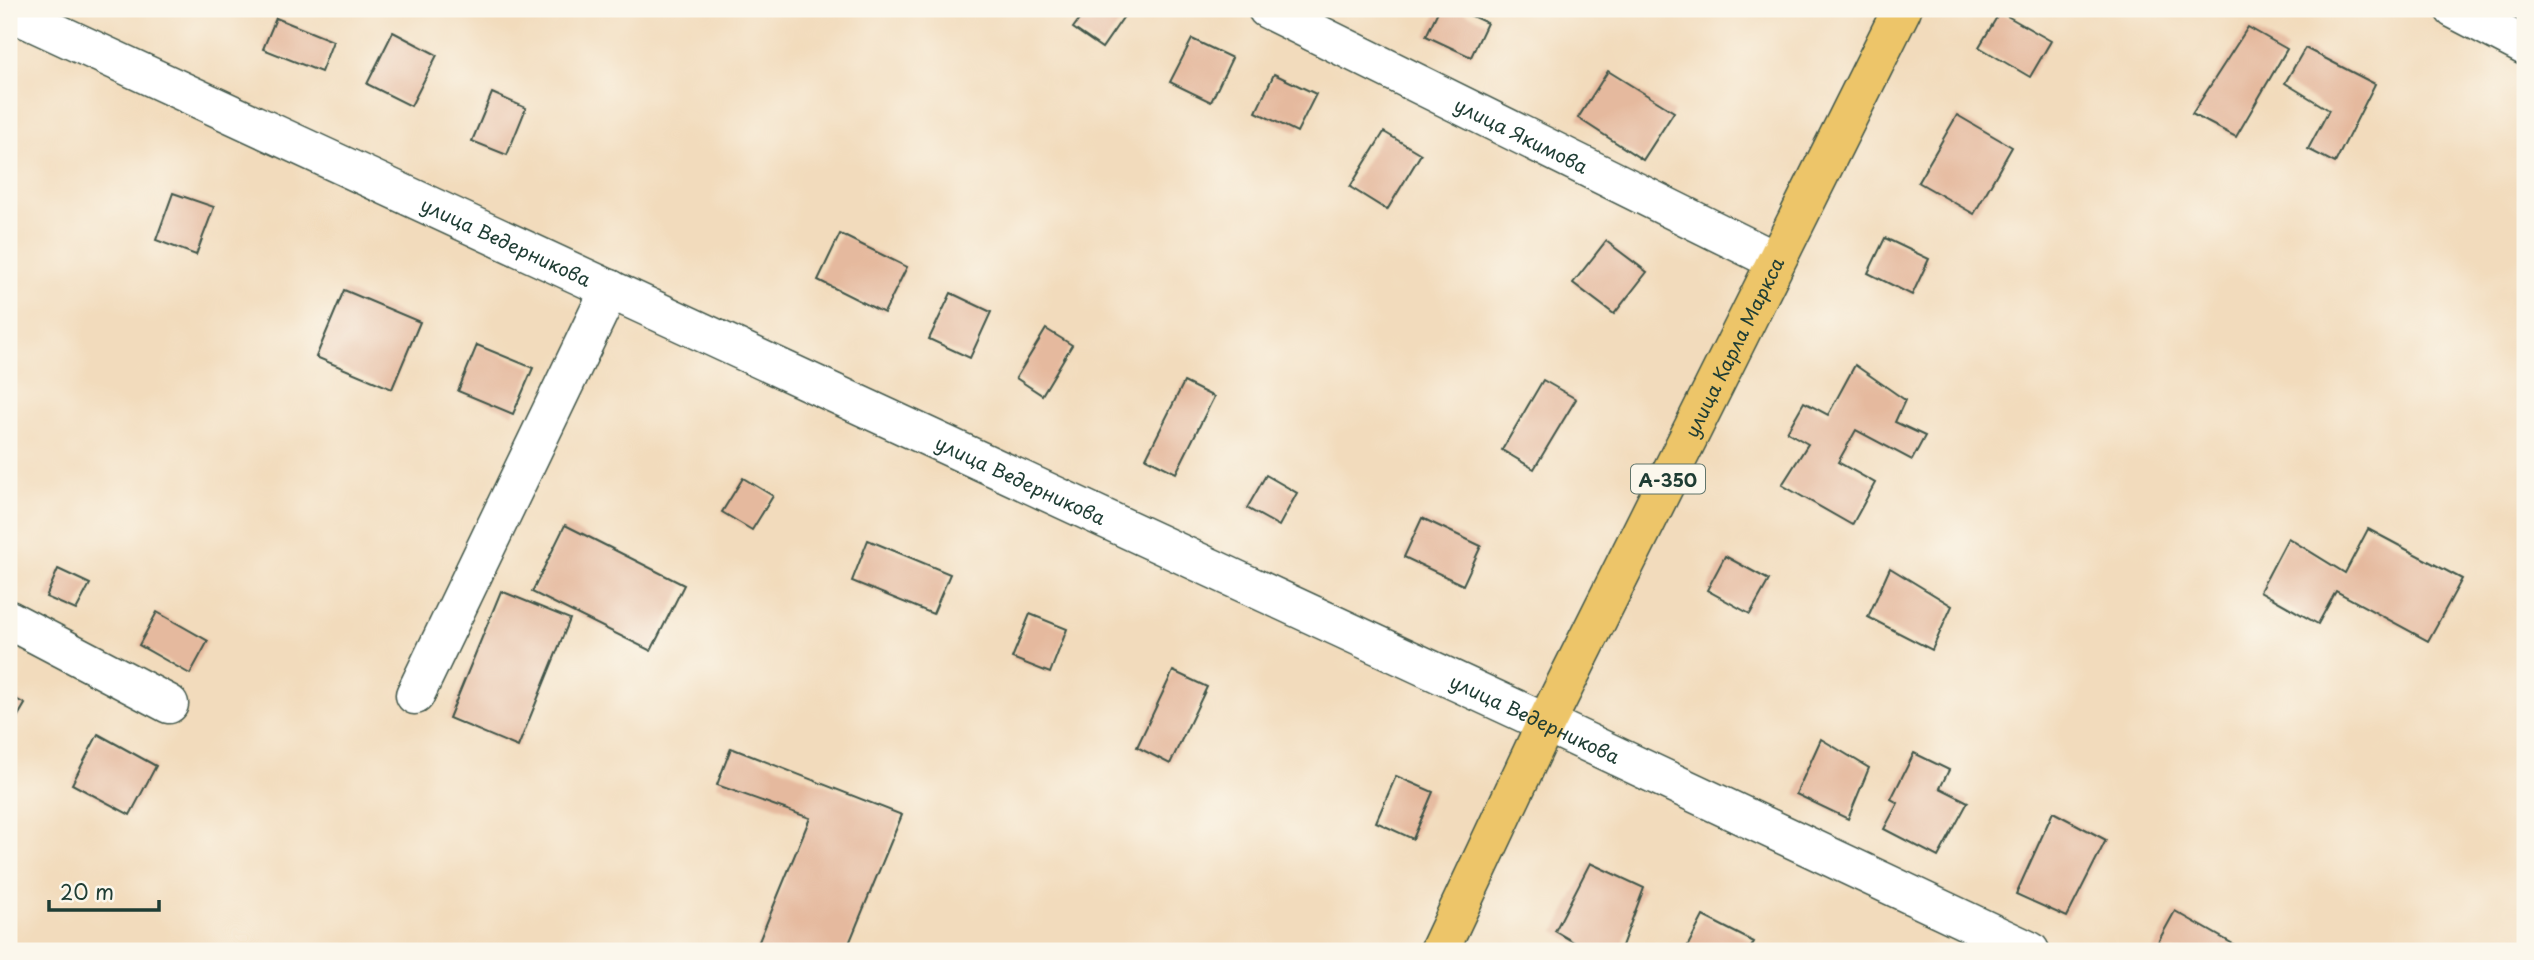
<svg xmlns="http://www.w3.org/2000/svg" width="2534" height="960" font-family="'Playpen Sans',sans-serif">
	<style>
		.building { fill: #e5b99e }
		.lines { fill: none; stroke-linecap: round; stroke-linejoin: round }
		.minor-casing { stroke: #3f5548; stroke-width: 41 }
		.highway-casing { stroke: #3f5548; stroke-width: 41 }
		.minor { stroke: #fff; stroke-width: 38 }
		.highway { stroke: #edc569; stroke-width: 38 }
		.labels { text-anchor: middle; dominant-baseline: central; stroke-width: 5; stroke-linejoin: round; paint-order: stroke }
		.shield { fill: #fbf7ec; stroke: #61756b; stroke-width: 2 }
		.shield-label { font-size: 18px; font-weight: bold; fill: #1f3d34 }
		.street-label { font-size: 19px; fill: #1f3d34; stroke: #fbf7ec }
	</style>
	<rect width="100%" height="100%" fill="#fbf7ec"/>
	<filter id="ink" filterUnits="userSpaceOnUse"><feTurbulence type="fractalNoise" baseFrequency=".0143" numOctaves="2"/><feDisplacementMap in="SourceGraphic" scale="14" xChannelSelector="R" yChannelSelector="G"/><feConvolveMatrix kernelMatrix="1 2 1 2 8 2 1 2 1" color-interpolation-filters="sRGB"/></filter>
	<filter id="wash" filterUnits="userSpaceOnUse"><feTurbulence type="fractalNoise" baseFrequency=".00686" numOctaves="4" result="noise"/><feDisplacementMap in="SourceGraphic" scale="28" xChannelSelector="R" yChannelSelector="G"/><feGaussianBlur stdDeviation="1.57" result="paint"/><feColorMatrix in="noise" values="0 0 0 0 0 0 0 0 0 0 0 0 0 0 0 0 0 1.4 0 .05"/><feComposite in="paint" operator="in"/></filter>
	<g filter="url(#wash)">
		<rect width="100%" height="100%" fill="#f2dbbc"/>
		<g id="blocks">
			<g class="building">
				<path d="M1087 9H1129L1102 48 1073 28Z"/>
				<path d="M1439 9H1457L1487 23 1471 57 1426 36Z"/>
				<path d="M2000 12 2051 41 2030 77 1979 47Z"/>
				<path d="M276 18 333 41 321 72 263 49Z"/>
				<path d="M2248 27 2287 49 2236 137 2192 114Z"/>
				<path d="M393 32 437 55 411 106 367 84Z"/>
				<path d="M1192 39 1232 58 1211 102 1170 82Z"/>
				<path d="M2305 48 2375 84 2335 163 2308 149 2329 110 2285 83Z"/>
				<path d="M1608 71 1674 112 1643 160 1578 118Z"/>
				<path d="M1274 74 1316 94 1297 132 1256 112Z"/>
				<path d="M492 93 526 108 507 155 472 141Z"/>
				<path d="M1957 115 2012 147 1974 214 1918 182Z"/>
				<path d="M1384 132 1421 154 1387 210 1350 187Z"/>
				<path d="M173 193 214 207 196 255 156 240Z"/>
				<path d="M840 234 907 267 884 313 818 280Z"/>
				<path d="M1885 238 1929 259 1912 295 1868 273Z"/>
				<path d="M1606 241 1647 272 1614 314 1573 283Z"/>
				<path d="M344 290 420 322 392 389 316 357Z"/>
				<path d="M951 293 991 312 970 358 929 339Z"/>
				<path d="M1046 329 1072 345 1042 395 1016 378Z"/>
				<path d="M477 345 533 368 513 414 458 391Z"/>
				<path d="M1855 365 1905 400 1895 422 1925 436 1912 460 1856 430 1838 462 1875 483 1852 525 1782 485 1808 444 1787 432 1804 402 1828 415Z"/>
				<path d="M1543 380 1576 399 1534 469 1502 450Z"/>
				<path d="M1184 382 1214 397 1176 473 1146 458Z"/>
				<path d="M1266 475 1297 493 1279 526 1247 508Z"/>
				<path d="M743 478 773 496 752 530 722 512Z"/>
				<path d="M1422 518 1481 546 1463 585 1404 557Z"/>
				<path d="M565 525 684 585 651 651 532 592Z"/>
				<path d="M2368 529 2462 579 2428 641 2336 591 2318 624 2260 591 2288 538 2345 573Z"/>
				<path d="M868 540 950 574 933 614 852 581Z"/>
				<path d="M1725 556 1769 580 1750 614 1707 590Z"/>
				<path d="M1890 568 1952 606 1932 650 1868 617Z"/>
				<path d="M58 569 90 584 76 610 46 597Z"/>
				<path d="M501 591 570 619 518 747 449 718Z"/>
				<path d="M157 612 208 641 190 674 139 645Z"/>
				<path d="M1030 614 1067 629 1050 673 1012 658Z"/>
				<path d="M1173 671 1207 687 1170 764 1137 747Z"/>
				<path d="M9 695 25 704 9 731Z"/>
				<path d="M98 734 156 766 130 815 72 784Z"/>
				<path d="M1821 739 1869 768 1848 819 1796 794Z"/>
				<path d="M731 748 902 815 846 951H755L810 818 717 785Z"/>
				<path d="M1914 753 1949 770 1940 788 1968 802 1938 857 1884 829 1898 803 1891 799Z"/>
				<path d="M1396 776 1433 792 1413 839 1376 822Z"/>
				<path d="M2053 812 2106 840 2067 917 2016 894Z"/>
				<path d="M1590 863 1644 888 1620 951H1589L1555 931Z"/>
				<path d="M2175 911 2233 944 2230 951H2153Z"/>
				<path d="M1703 916 1754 942 1749 951H1685Z"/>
			</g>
		</g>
	</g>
	<g filter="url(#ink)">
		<use href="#blocks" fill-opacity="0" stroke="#3f5548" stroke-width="2"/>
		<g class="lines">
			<defs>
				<g id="minor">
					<path id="s1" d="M1267 9 1776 261"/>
					<path d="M2454 9 2525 46"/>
					<path id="s2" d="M9 11 1546 723 2030 951"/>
					<path d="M9 620 169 704"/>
					<path d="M415 695 610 289"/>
				</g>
				<g id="highway">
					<path id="s3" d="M1439 951 1546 723 1902 9"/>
				</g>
			</defs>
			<use href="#minor" class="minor-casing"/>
			<use href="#highway" class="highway-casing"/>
			<use href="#minor" class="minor"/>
			<use href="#highway" class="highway"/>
		</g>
	</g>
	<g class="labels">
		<rect class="shield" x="1631" y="464.5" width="74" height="29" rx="5"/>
		<g class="shield-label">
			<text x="1668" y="479">А-350</text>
		</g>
		<g class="street-label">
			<text stroke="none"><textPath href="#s1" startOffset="284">улица Якимова</textPath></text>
			<text stroke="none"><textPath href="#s2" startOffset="548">улица Ведерникова</textPath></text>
			<text stroke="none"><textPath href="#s3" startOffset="672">улица Карла Маркса</textPath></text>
			<text stroke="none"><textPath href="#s2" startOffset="1115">улица Ведерникова</textPath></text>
			<text stroke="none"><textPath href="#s2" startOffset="1682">улица Ведерникова</textPath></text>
		</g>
	</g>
	<rect width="2534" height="960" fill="none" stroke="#fbf7ec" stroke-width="35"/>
	<path d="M49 900v10h110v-10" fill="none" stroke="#1f3d34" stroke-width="3.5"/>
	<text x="60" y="900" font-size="21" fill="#1f3d34" stroke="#fbf7ec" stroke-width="5" paint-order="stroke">20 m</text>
</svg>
